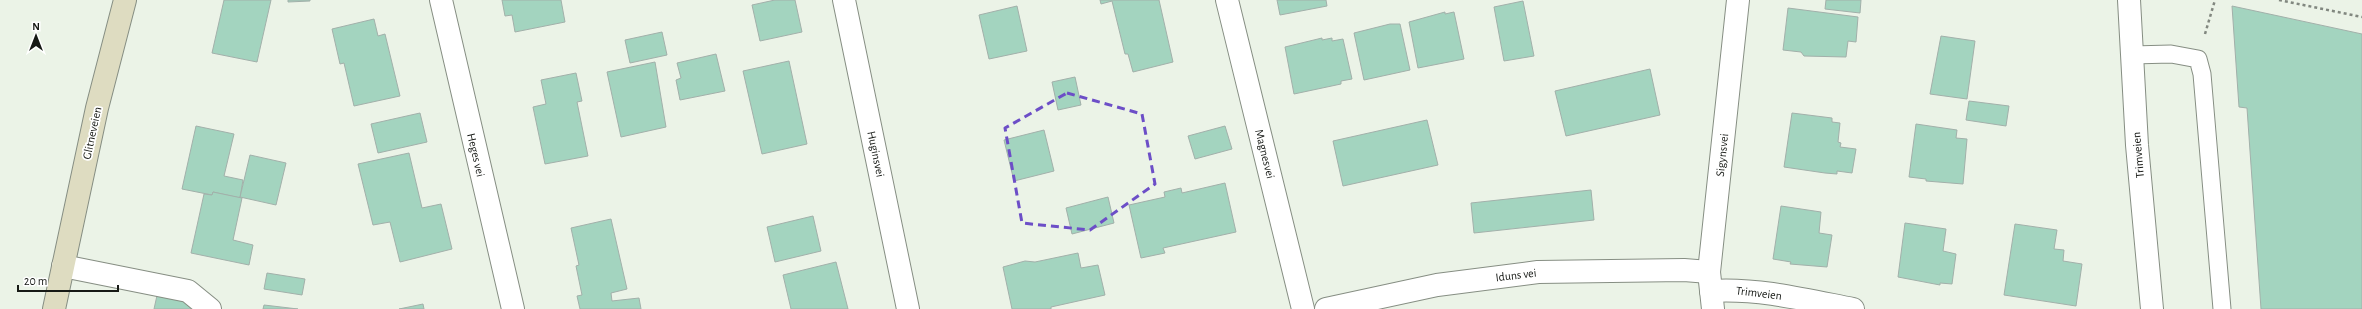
<svg xmlns="http://www.w3.org/2000/svg" width="2362" height="309" font-family="'Alegreya Sans',sans-serif">
	<style>
		.building { fill: #a3d4bf; stroke: #a2b0aa }
		.lines { fill: none; stroke-linecap: round; stroke-linejoin: round }
		.lane-casing { stroke: #868e83; stroke-width: 19 }
		.street-casing { stroke: #868e83; stroke-width: 24 }
		.secondary-casing { stroke: #868e83; stroke-width: 24 }
		.path { stroke: #81877f; stroke-width: 2.5; stroke-dasharray: 3 3; stroke-linecap: butt }
		.lane { stroke: #fff; stroke-width: 17 }
		.street { stroke: #fff; stroke-width: 22 }
		.secondary { stroke: #dedcc1; stroke-width: 22 }
		.marked { fill: none; stroke: #6c4ec7; stroke-width: 3; stroke-dasharray: 8 5; stroke-linejoin: round }
		.labels { text-anchor: middle; dominant-baseline: central; stroke-width: 3.5; stroke-linejoin: round; paint-order: stroke }
		.street-label { font-size: 12px; fill: #161915; stroke: #fff }
	</style>
	<rect width="100%" height="100%" fill="#ebf3e7"/>
	<g class="building">
		<path d="M224 0H271L257 62 212 53Z"/>
		<path d="M288 0H310V1L288 2Z"/>
		<path d="M502 0H561L565 22 515 32 512 15 505 16Z"/>
		<path d="M775 0H795L802 32 760 41 752 5Z"/>
		<path d="M1100 0H1159L1173 62 1133 72 1128 54H1125L1112 1 1101 4Z"/>
		<path d="M1277 0H1326L1327 6 1280 15Z"/>
		<path d="M1826 0H1861L1860 13 1825 9Z"/>
		<path d="M1523 1 1534 56 1504 61 1494 7Z"/>
		<path d="M1017 6 1027 51 989 59 979 15Z"/>
		<path d="M2232 6 2362 34V309H2261L2247 108 2239 107Z"/>
		<path d="M1788 8 1858 17 1856 42 1848 41 1846 57 1804 56 1801 52 1783 50Z"/>
		<path d="M1445 12V14L1454 12 1464 59 1418 68 1409 22Z"/>
		<path d="M374 19 378 36 385 34 400 96 354 106 344 63 340 64 332 29Z"/>
		<path d="M1390 24H1400L1410 70 1364 80 1354 33Z"/>
		<path d="M662 32 667 55 630 63 625 40Z"/>
		<path d="M1941 36 1975 41 1967 99 1930 94Z"/>
		<path d="M1322 38V40L1332 38V41L1343 39 1352 79 1341 81V84L1294 94 1285 47Z"/>
		<path d="M716 54 725 91 680 100 676 80 681 78 677 63Z"/>
		<path d="M789 61 807 144 762 154 743 71Z"/>
		<path d="M655 62 666 127 621 137 607 72Z"/>
		<path d="M1650 69 1660 115 1566 136 1555 91Z"/>
		<path d="M576 73 582 101 577 102 588 156 545 164 533 107 546 104 541 80Z"/>
		<path d="M1075 77 1081 105 1058 110 1052 82Z"/>
		<path d="M1969 101 2009 106 2006 126 1966 120Z"/>
		<path d="M420 113 427 142 378 153 371 124Z"/>
		<path d="M1792 113 1832 118V122L1840 123 1838 142 1841 143 1840 147 1856 149 1852 173 1837 171V174L1825 173 1784 167Z"/>
		<path d="M1427 120 1438 165 1343 186 1333 141Z"/>
		<path d="M1916 124 1957 130 1956 138 1967 139 1963 184 1926 181V179L1909 177Z"/>
		<path d="M196 126 234 134 224 176 243 180 240 198 213 192 212 195 182 189Z"/>
		<path d="M1225 126 1232 149 1195 159 1188 136Z"/>
		<path d="M1044 130 1054 171 1014 181 1004 140Z"/>
		<path d="M409 153 422 208 441 204 452 249 400 262 390 222 373 225 358 164Z"/>
		<path d="M250 155 286 163 276 205 240 197Z"/>
		<path d="M1225 183 1236 232 1163 248 1165 253 1141 258 1129 205 1165 197 1164 192 1181 188 1182 193Z"/>
		<path d="M1591 190 1594 220 1474 233 1471 203Z"/>
		<path d="M213 192 242 198 233 240 253 245 249 265 191 253 204 194 212 195Z"/>
		<path d="M1108 197 1114 223 1072 234 1066 208Z"/>
		<path d="M1781 206 1821 212 1819 233 1832 235 1827 267 1790 264 1791 262 1773 259Z"/>
		<path d="M813 216 821 251 775 262 767 227Z"/>
		<path d="M611 219 627 289 611 293 612 301 639 298 641 309H580L577 296 582 295 576 266 579 265 571 228Z"/>
		<path d="M1905 223 1946 229 1943 251 1956 254 1952 284 1940 283V285L1898 277Z"/>
		<path d="M2015 224 2057 230 2054 249 2064 250 2063 261 2082 264 2076 306 2004 295Z"/>
		<path d="M1078 253 1081 268 1098 265 1105 295 1051 307V309H1012L1003 267 1025 261 1035 262Z"/>
		<path d="M836 262 848 309H791L783 275Z"/>
		<path d="M267 273 305 279 302 295 264 289Z"/>
		<path d="M158 291 196 299 194 309H154Z"/>
		<path d="M423 304 424 309H399Z"/>
		<path d="M264 305 298 309H263Z"/>
	</g>
	<g class="lines">
		<defs>
			<path id="lane" d="M2132 55 2171 54 2198 59 2202 74 2222 309"/>
			<g id="street">
				<path d="M441 0 513 309"/>
				<path d="M844 0 908 309"/>
				<path d="M1227 0 1303 309"/>
				<path d="M2129 0 2137 145 2152 309"/>
				<path d="M63 266 188 291 210 309"/>
				<path d="M1711 291C1759 288 1807 300 1853 309"/>
				<path d="M1326 309 1437 285 1538 272 1684 270 1709 272"/>
				<path d="M1713 309 1709 272 1738 0"/>
			</g>
			<path id="secondary" d="M54 309 97 108 125 0"/>
		</defs>
		<use href="#lane" class="lane-casing"/>
		<use href="#street" class="street-casing"/>
		<use href="#secondary" class="secondary-casing"/>
		<g class="path">
			<path d="M2279 0 2362 17"/>
			<path d="M2205 34 2215 0"/>
		</g>
		<use href="#lane" class="lane"/>
		<use href="#street" class="street"/>
		<use href="#secondary" class="secondary"/>
	</g>
	<path class="marked" d="M1067 93 1142 114 1155 184 1090 230 1022 223 1005 128Z"/>
	<g class="labels">
		<g class="street-label">
			<text transform="translate(92 133) rotate(-78)">Glitneveien</text>
			<text transform="translate(876 154) rotate(78)">Huginsvei</text>
			<text transform="translate(1265 154) rotate(76)">Magnesvei</text>
			<text transform="translate(476 155) rotate(77)">Heges vei</text>
			<text transform="translate(1722 155) rotate(-84)">Sigynsvei</text>
			<text transform="translate(2138 155) rotate(-95)">Trimveien</text>
			<text transform="translate(1516 275) rotate(-7)">Iduns vei</text>
			<text transform="translate(1759 293) rotate(7)">Trimveien</text>
		</g>
	</g>
	<g transform="translate(36 36)" stroke="#ffffff" stroke-width="3" paint-order="stroke">
	<path d="M0-3L7 15L0 10L-7 15Z" fill="#161915"/>
	<text y="-6" font-size="11" font-weight="bold" text-anchor="middle" fill="#161915">N</text>
	</g>
	<path d="M18 285v6h100v-6" fill="none" stroke="#161915" stroke-width="2"/>
	<text x="24" y="285" font-size="12" fill="#161915" stroke="#ffffff" stroke-width="3" paint-order="stroke">20 m</text>
</svg>
